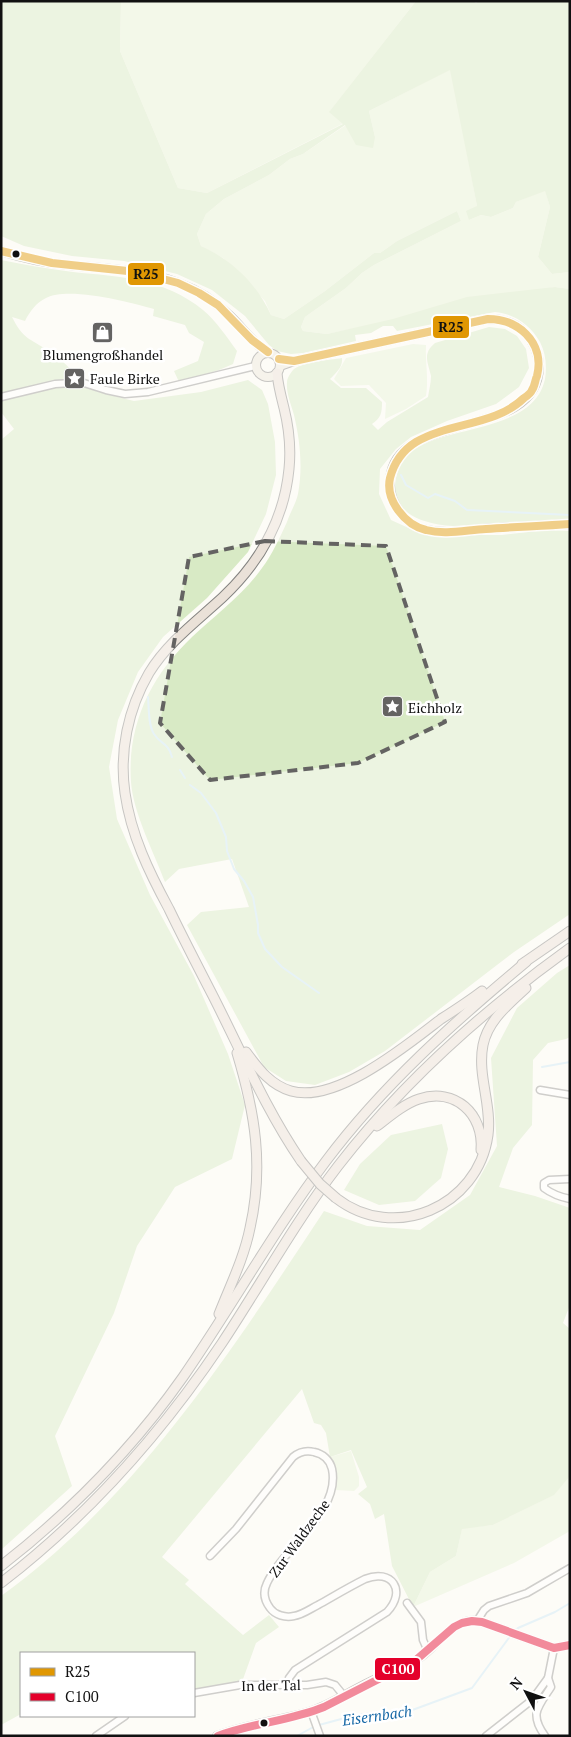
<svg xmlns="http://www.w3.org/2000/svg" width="571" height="1737" font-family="'PT Serif',serif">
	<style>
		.green { fill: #e7f3d7 }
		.forest { fill: #d8eac5 }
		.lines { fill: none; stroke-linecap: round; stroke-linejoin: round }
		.stream { stroke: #cde8f7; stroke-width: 2 }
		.minor-casing { stroke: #979795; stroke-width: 9 }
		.major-casing { stroke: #858482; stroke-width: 10 }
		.highway-casing { stroke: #858482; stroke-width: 11 }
		.minor { stroke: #fffffe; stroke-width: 6 }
		.major { stroke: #ede9dc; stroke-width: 8 }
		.highway { stroke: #eae1d8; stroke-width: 9 }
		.highway-bridge-casing { stroke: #858482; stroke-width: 11; stroke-linecap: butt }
		.highway-bridge { stroke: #eae1d8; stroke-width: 9 }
		.bus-1-casing { stroke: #fff; stroke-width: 11 }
		.bus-2-casing { stroke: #fff; stroke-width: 11 }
		.bus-1 { stroke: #e09702; stroke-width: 8 }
		.bus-2 { stroke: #e4002b; stroke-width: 8 }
		.marked { fill: none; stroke: #646362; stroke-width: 4; stroke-dasharray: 10 6; stroke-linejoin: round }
		.bus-dot { fill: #111; stroke: #fff; stroke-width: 2 }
		.labels { text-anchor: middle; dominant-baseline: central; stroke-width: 5; stroke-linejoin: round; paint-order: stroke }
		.poi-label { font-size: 14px; fill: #111; stroke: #fff; text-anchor: start }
		.street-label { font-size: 14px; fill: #111; stroke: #fff }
		.water-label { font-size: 15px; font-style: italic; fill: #1768a6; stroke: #fff }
		.line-badge { stroke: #fff; stroke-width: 2 }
		.badge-label { font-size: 14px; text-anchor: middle; font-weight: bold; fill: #fff }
		.pale-badge-label { font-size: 14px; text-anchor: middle; font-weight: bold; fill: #111 }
	</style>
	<rect width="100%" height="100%" fill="#fdfcf7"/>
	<g class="green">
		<path d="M121 1H416L330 111 344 123 207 193 178 188 120 51Z"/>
		<path d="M451 69 477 206 469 220 481 215 491 217 513 208 516 202 545 190 550 207 538 257 552 274 570 272V289L555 287 327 334 303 331 301 327 305 317 346 288 362 273 374 265 461 221 457 211 397 241 380 253H374L325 291 284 319 271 315 265 301 223 258 201 246 197 234 206 214 224 199 269 175 290 159 303 154 346 125 375 137 369 111Z"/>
		<path d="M413 344 426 345C425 362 429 379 426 396L406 409 385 419 386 403 369 385 341 386 334 379 346 358Z"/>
		<path d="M351 1451 359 1477V1486L354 1491 335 1490 336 1472 330 1457Z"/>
		<path d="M570 1476V1531L514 1563 413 1607 430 1572 456 1556 462 1528 493 1525 553 1495Z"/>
	</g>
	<g class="forest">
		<path d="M1 1H121L120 51 178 188 207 193 343 124 329 112 416 1H473L476 3 479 1H570V272L552 274 538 257 550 207 545 191 516 202 513 208 491 217 481 215 469 220 466 211 477 206 450 70 369 111 375 137 373 148 356 145 345 125 303 154 290 159 269 175 224 199 206 214 197 234 201 246C232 260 257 284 271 315L284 319 325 291 374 253H380L397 241 457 211 461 221 374 265 362 273 346 288 305 317 301 327 303 331 327 334 393 319 467 297 555 287 570 289V520L453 526C422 524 386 513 397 474 400 464 405 456 413 450 449 425 534 432 545 379 547 367 546 354 540 342 530 325 515 314 495 312L397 331 393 326H383L371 333 355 335 356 341 303 353 291 354 277 351 269 345 245 316 212 290 177 274 124 261 72 256 24 246 1 236Z"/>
		<path d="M1 260C25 265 49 269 73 272 120 277 164 278 203 310 216 321 227 337 237 351L233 364 219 370 179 382 174 371 198 361 204 342 189 333 185 325 153 316 154 309C130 302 68 286 46 298 36 303 30 311 25 321L12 317C23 339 29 338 49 351 59 357 67 366 76 374L71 380 72 388H88L98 392 134 401 201 392 248 380 262 390 268 404 275 442 276 475 266 514 248 552 207 598 163 637 138 672 118 720 109 767 117 819 150 895 194 976 228 1054 245 1105 232 1159 175 1187 137 1246 114 1313 55 1436 72 1486 1 1550V440L14 429 1 412Z"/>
		<path d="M489 327 505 329 517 336 526 349 529 368 519 387 496 404 447 421 411 437 396 449 380 469 379 494 391 520 424 535H502L547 530 570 531V914L514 952 385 1051 349 1072 315 1085 286 1081 264 1067 187 925 201 912 249 907 232 859 179 869 165 882C154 853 133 812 131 782 127 724 151 676 192 637 215 615 243 595 262 568 272 555 280 537 287 522 290 513 296 503 298 494 303 468 300 440 294 415 291 404 286 393 287 382 287 378 291 372 294 369 305 362 329 360 342 358 343 367 336 373 330 379L341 388H366L382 402C382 413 381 418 372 424L378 430 387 422 428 397C429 390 431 383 431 376 428 362 422 354 435 343Z"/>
		<path d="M570 965V1037L566 1039 548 1043 533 1060 532 1125 513 1148 499 1187 535 1196 570 1208V1305L563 1323 570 1329V1476L554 1495 493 1525 462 1529 456 1556 430 1572 413 1607 392 1566 384 1514 375 1519 370 1504 358 1494 367 1487 351 1450 330 1457 326 1433 321 1425 314 1423 302 1389 162 1557 189 1580 185 1584 243 1635 269 1615 279 1627 256 1643 242 1682 194 1691V1653H21V1714L1 1725V1596C138 1497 232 1350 324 1211L367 1226 420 1230 470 1195 497 1146 491 1058 517 1008 557 973Z"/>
		<path d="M442 1124 448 1149 441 1178 415 1201 379 1205 344 1190 360 1164 391 1135Z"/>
	</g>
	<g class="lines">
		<g class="stream">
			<path d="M401 475 406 485 428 498 435 494 455 501 467 510 570 515"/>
			<path d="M148 697C149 708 148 725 154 734 161 745 168 742 172 757"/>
			<path d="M180 770 185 778"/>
			<path d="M190 785 201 793 216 813 226 837 227 851 234 869 244 881 253 897 258 925V933L265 949 282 967 319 993"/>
			<path d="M542 1067 570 1062"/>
			<path d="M514 1631 518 1628 555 1612 570 1603"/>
			<path d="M319 1725 356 1715 373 1713 407 1712 472 1688 511 1635"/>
			<path d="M297 1736 315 1726"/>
		</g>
		<defs>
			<g id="minor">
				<path d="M1 397 55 384 73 383H84L106 390 125 394 148 392 255 366"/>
				<path d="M540 1090 570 1095"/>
				<path d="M570 1179 549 1180 544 1183V1188C552 1194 560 1197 570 1199"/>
				<path d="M210 1556 236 1529 293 1457C299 1452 306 1450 314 1452 323 1454 330 1460 332 1469 341 1512 283 1548 267 1583 263 1591 264 1600 270 1608 275 1615 285 1618 294 1616 302 1615 310 1609 318 1605 334 1596 349 1587 365 1579 392 1568 407 1591 387 1612L295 1670 289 1678V1685"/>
				<path d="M407 1603 421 1622 423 1640 428 1651"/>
				<path d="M477 1621 484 1610 489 1606 527 1593 570 1568"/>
				<path d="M194 1693 240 1685H307L326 1682 335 1685 344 1696"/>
				<path d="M311 1711 320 1736"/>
				<path d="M96 1736 125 1716"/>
				<path d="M486 1736 532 1700 548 1678"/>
				<path d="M545 1736C529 1714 538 1707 551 1687L548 1678 554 1648"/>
			</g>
			<g id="major">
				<path d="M1 251C23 258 46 263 69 265 106 269 142 269 178 283 197 290 215 301 229 315 243 328 252 343 268 352"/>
				<circle cx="268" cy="365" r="12"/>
				<path d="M280 366 294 361 488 319C502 319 515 322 525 333 534 342 539 354 539 367 537 442 397 408 390 479 388 502 404 525 426 530 445 534 465 531 483 529 512 527 541 526 570 524"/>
				<path d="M217 1736C247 1724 279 1721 309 1712 329 1706 346 1694 364 1685 381 1676 399 1669 416 1660 437 1648 453 1614 482 1622L554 1648 570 1645"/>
			</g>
			<g id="highway">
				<path d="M277 373C278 385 281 396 284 408 289 428 291 449 289 469 284 520 259 563 223 597 197 621 168 642 149 673 128 709 119 752 125 793 131 835 149 872 169 909 183 938 198 967 213 996 241 1051 266 1110 301 1161"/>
				<path d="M522 964 570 931"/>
				<path d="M246 1052C258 1068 270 1085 291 1091 336 1104 407 1045 441 1019 455 1010 469 1001 482 991"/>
				<path d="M377 1126C390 1116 404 1104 419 1099 455 1087 484 1114 481 1150"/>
				<path d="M336 1198C394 1243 478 1207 488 1135 492 1105 477 1075 483 1045 488 1020 509 1004 526 988"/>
				<path d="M219 1314C230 1286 244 1258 250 1228 264 1166 255 1113 237 1053"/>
				<path d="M1 1566C69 1513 133 1448 183 1377 232 1306 274 1230 326 1161 383 1085 454 1022 526 962"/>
				<path d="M1 1583C88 1516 161 1434 222 1343 261 1284 295 1222 338 1166 403 1082 484 1010 570 948"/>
			</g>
		</defs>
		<use href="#minor" class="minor-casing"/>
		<use href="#major" class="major-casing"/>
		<use href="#highway" class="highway-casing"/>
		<use href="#minor" class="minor"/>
		<use href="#major" class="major"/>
		<use href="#highway" class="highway"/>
		<defs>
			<path id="highway-bridge" d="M301 1161 320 1184 336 1198"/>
		</defs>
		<use href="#highway-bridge" class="highway-bridge-casing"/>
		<use href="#highway-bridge" class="highway-bridge"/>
		<defs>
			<g id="bus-1">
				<path d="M1 251 52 263 137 272 178 283 199 293 218 305 252 340 268 352"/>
				<path d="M279 359 294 361 488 319C503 319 515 323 526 334 537 345 541 360 537 376 535 380 535 386 532 390 531 393 527 396 524 398 495 426 450 422 416 442 403 450 394 463 390 478 385 500 405 525 426 530 445 535 466 530 486 529 514 527 542 526 570 524"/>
			</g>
			<path id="bus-2" d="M218 1736C252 1723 290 1721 324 1707L416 1660 454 1627 462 1623 472 1621 482 1622 554 1648 570 1645"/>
		</defs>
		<use href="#bus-1" class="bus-1-casing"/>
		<use href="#bus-2" class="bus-2-casing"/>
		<use href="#bus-1" class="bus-1"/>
		<use href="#bus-2" class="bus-2"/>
	</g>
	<path d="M0 0H571V1737H0ZM265 541 386 546 445 722 358 763 210 780 160 723 189 557Z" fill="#fdfcf7" fill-opacity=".55" fill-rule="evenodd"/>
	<path class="marked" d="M265 541 386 546 445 722 358 763 210 780 160 723 189 557Z"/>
	<defs>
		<symbol id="shop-square" viewBox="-11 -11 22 22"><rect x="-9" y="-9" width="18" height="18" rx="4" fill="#646362" stroke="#fff"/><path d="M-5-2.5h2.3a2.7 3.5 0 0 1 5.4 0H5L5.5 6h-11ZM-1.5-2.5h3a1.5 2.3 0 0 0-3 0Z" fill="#fff"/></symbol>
		<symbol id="sight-square" viewBox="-11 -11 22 22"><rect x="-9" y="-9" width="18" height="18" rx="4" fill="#646362" stroke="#fff"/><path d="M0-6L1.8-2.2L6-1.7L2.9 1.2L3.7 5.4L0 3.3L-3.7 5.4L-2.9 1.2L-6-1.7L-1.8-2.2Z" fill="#fff"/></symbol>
	</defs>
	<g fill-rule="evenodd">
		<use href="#shop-square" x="90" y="320" width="25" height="25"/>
		<use href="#sight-square" x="62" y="366" width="25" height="25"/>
		<use href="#sight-square" x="380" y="694" width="25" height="25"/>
	</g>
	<g class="bus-dot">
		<circle cx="16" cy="254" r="4.5"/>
		<circle cx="264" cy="1723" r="4.5"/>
	</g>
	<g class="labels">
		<g class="poi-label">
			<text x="103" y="354" text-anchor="middle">Blumengroßhandel</text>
			<text x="90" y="378">Faule Birke</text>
			<text x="408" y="707">Eichholz</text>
		</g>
		<g class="street-label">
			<text transform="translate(299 1538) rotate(-54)">Zur Waldzeche</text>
			<text transform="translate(271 1685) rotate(-1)">In der Tal</text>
		</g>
		<g class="water-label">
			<text transform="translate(377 1715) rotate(-8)">Eisernbach</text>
		</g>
	</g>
	<g class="line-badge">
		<rect x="127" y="262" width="38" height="24" rx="5" fill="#e09702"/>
		<rect x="432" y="315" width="38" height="24" rx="5" fill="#e09702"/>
		<rect x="374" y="1657" width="47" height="24" rx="5" fill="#e4002b"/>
	</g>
	<g class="badge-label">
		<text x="398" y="1674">C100</text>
	</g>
	<g class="pale-badge-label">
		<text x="146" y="279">R25</text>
		<text x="451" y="332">R25</text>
	</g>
	<rect width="571" height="1737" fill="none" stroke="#111111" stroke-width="5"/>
	<rect x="20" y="1652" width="175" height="65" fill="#ffffff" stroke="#a0a0a0"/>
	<rect x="30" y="1668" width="25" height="8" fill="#e09702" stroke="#a0a0a0"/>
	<text x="65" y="1677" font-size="15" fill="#111111">R25</text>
	<rect x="30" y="1693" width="25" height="8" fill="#e4002b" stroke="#a0a0a0"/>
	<text x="65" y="1702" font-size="15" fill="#111111">C100</text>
	<g transform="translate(526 1692) rotate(311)" stroke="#ffffff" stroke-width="4" paint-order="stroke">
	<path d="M0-4L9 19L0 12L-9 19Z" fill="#111111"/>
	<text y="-8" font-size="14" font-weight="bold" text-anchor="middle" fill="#111111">N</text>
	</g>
</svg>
